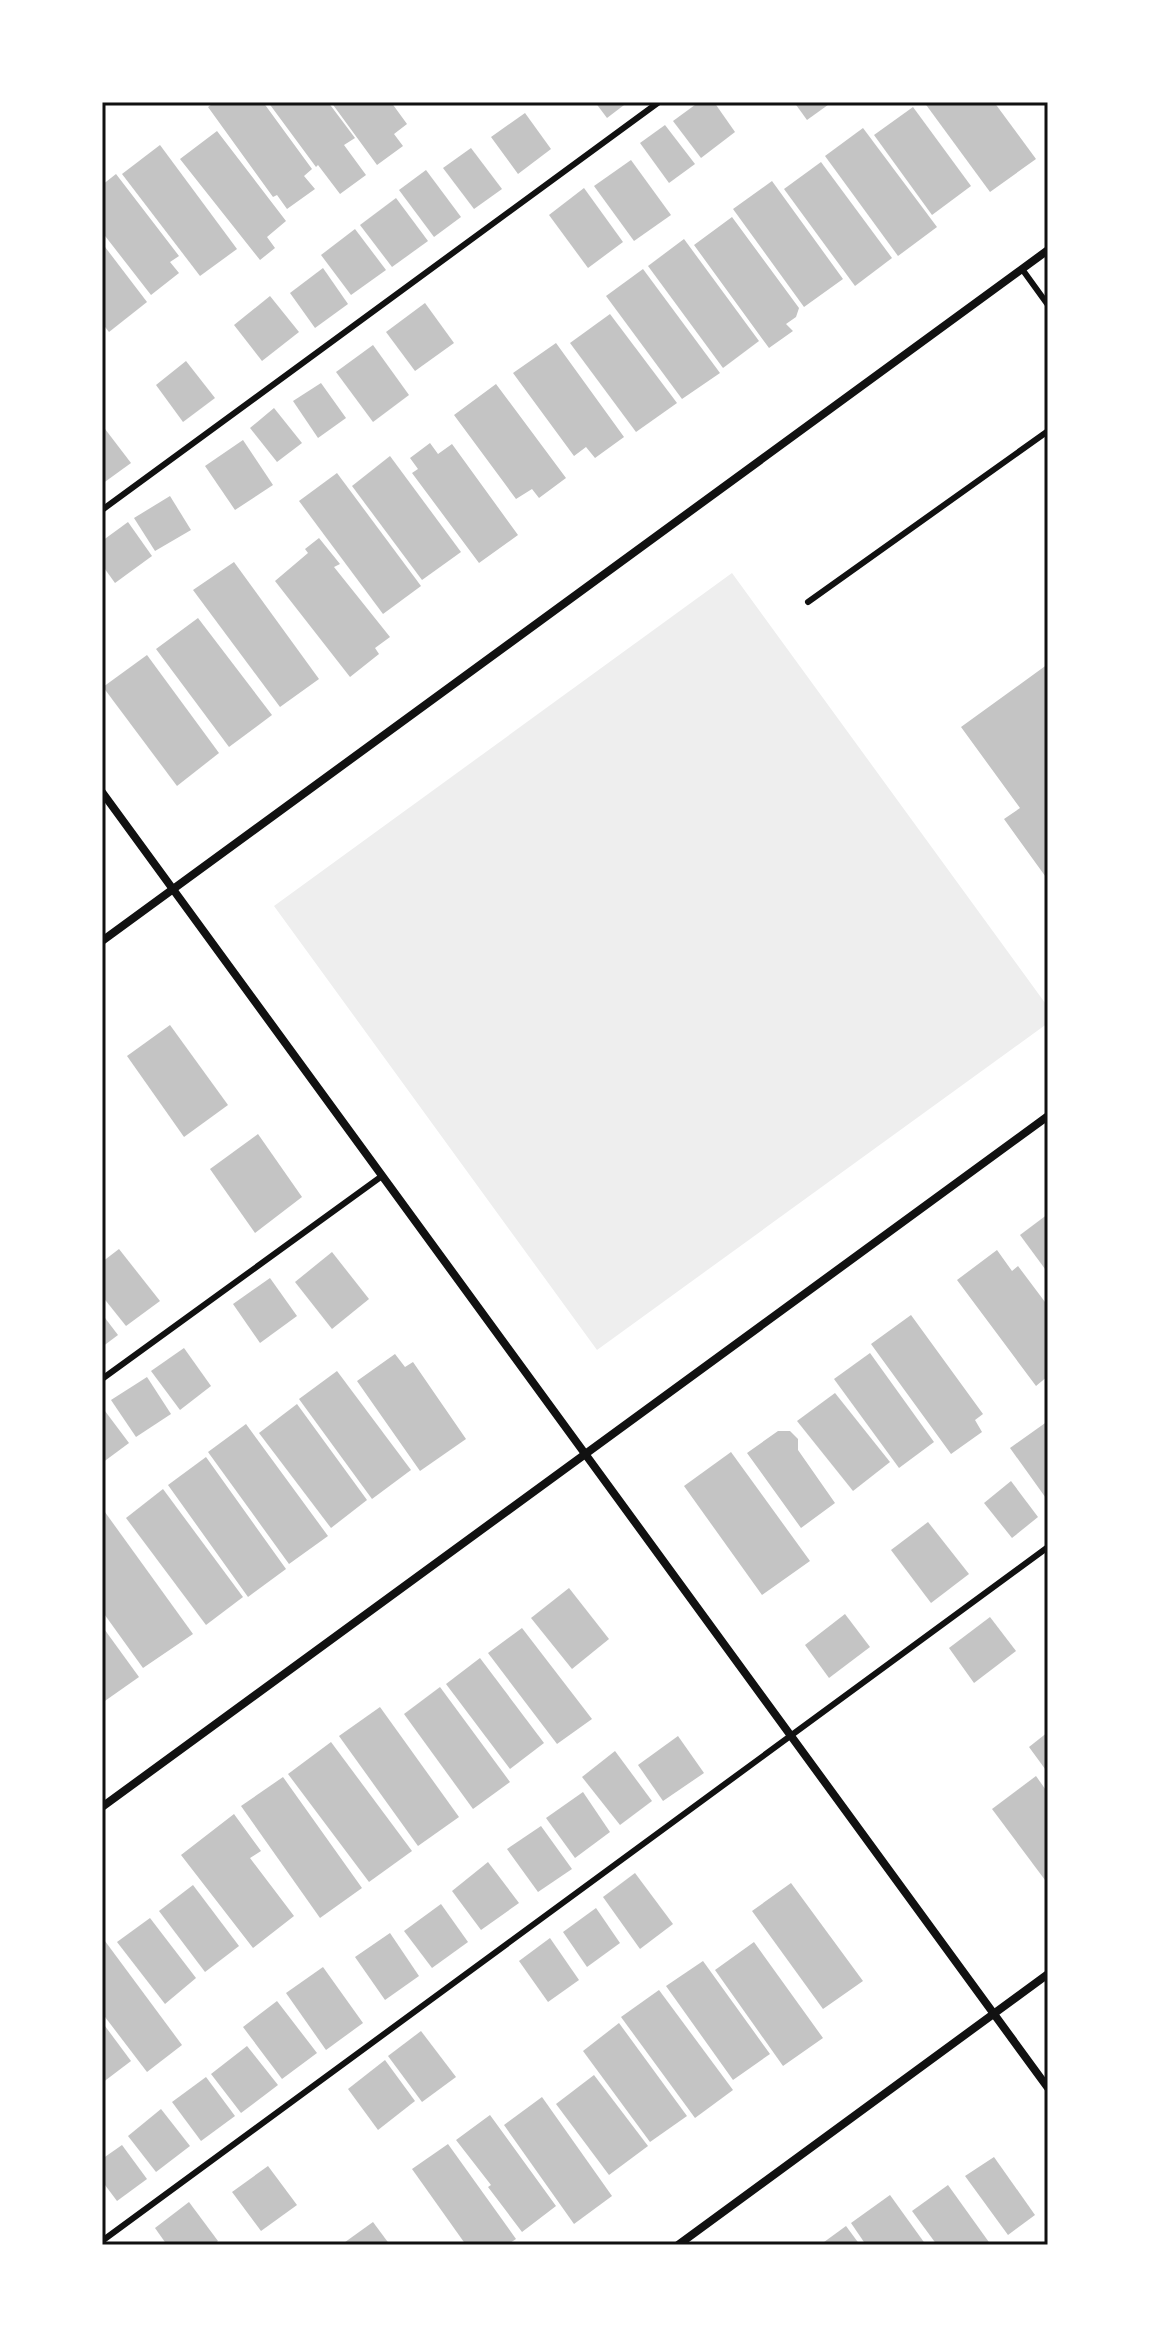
<svg xmlns="http://www.w3.org/2000/svg" width="1150" height="2347" font-family="Raleway,sans-serif">
	<style>
		.green { fill: #eee }
		.building { fill: #c4c4c4 }
		.lines { fill: none; stroke-linecap: round; stroke-linejoin: round }
		.service { stroke: #111; stroke-width: 6 }
		.minor { stroke: #111; stroke-width: 8 }
		.neatline { fill: none; stroke: #111; stroke-width: 3 }
	</style>
	<rect width="100%" height="100%" fill="#fff"/>
	<path class="green" d="M732 573 1048 1007V1023L597 1350 274 906Z"/>
	<g class="building">
		<path d="M215 102H263L312 169 304 176 315 189 287 209 277 195 273 197 208 107Z"/>
		<path d="M268 102H328L355 138 344 145 366 175 340 194 318 165 316 167Z"/>
		<path d="M331 102H391L407 124 394 134 403 146 377 165Z"/>
		<path d="M595 102H628L607 118Z"/>
		<path d="M699 102H714L735 132 701 158 673 121Z"/>
		<path d="M794 102H832L807 120Z"/>
		<path d="M924 102H994L1036 159 990 192Z"/>
		<path d="M913 107 971 186 932 215 874 135Z"/>
		<path d="M525 113 551 149 518 174 491 137Z"/>
		<path d="M665 125 695 164 669 183 640 143Z"/>
		<path d="M863 128 937 227 898 256 825 156Z"/>
		<path d="M217 131 286 221 267 237 275 248 260 260 180 159Z"/>
		<path d="M160 145 237 249 200 276 122 174Z"/>
		<path d="M471 148 502 189 474 209 443 168Z"/>
		<path d="M631 160 671 215 634 241 594 186Z"/>
		<path d="M821 162 892 258 855 286 784 189Z"/>
		<path d="M426 170 461 217 434 237 399 190Z"/>
		<path d="M116 174 179 256 170 262 179 273 151 295 102 232V185Z"/>
		<path d="M772 181 843 279 804 307 733 209Z"/>
		<path d="M584 188 623 242 588 268 549 215Z"/>
		<path d="M396 198 428 241 392 267 360 225Z"/>
		<path d="M732 217 799 308 796 317 786 324 793 331 769 348 694 245Z"/>
		<path d="M355 229 386 270 351 295 321 255Z"/>
		<path d="M684 239 759 341 723 368 648 266Z"/>
		<path d="M102 243 147 302 109 332 102 323Z"/>
		<path d="M323 268 348 304 315 328 290 293Z"/>
		<path d="M643 269 720 373 682 399 606 296Z"/>
		<path d="M270 296 299 332 262 361 234 325Z"/>
		<path d="M425 303 454 343 415 371 386 332Z"/>
		<path d="M610 314 677 403 636 432 570 343Z"/>
		<path d="M556 343 624 437 595 458 586 447 574 456 513 373Z"/>
		<path d="M373 345 409 395 373 422 336 372Z"/>
		<path d="M186 361 215 398 183 422 156 385Z"/>
		<path d="M321 383 346 418 318 438 293 401Z"/>
		<path d="M496 384 566 478 539 498 532 489 516 499 454 415Z"/>
		<path d="M274 408 302 443 277 462 250 428Z"/>
		<path d="M102 425 131 463 102 484Z"/>
		<path d="M243 440 273 485 235 510 205 466Z"/>
		<path d="M430 443 438 454 452 444 518 535 479 563 412 473 418 469 410 458Z"/>
		<path d="M390 456 461 552 422 580 352 486Z"/>
		<path d="M337 473 421 586 383 614 299 501Z"/>
		<path d="M170 496 191 530 155 551 134 518Z"/>
		<path d="M128 522 152 556 115 583 102 565V541Z"/>
		<path d="M319 538 340 564 334 567 390 637 375 648 379 654 350 677 275 581 308 553 305 549Z"/>
		<path d="M234 562 319 679 280 707 193 590Z"/>
		<path d="M198 618 272 715 229 747 156 649Z"/>
		<path d="M147 655 219 753 177 786 103 687Z"/>
		<path d="M1048 664V880L1004 819 1020 808 961 727Z"/>
		<path d="M170 1025 228 1105 184 1137 127 1056Z"/>
		<path d="M258 1134 302 1197 255 1233 210 1169Z"/>
		<path d="M1048 1214V1273L1020 1235Z"/>
		<path d="M119 1249 160 1301 126 1326 102 1296V1262Z"/>
		<path d="M997 1250 1012 1271 1018 1266 1048 1306V1376L1036 1386 957 1280Z"/>
		<path d="M332 1252 369 1299 332 1329 295 1282Z"/>
		<path d="M270 1278 297 1316 260 1343 233 1304Z"/>
		<path d="M102 1314 118 1335 102 1347Z"/>
		<path d="M911 1315 983 1414 975 1420 982 1432 951 1454 871 1344Z"/>
		<path d="M184 1348 211 1386 180 1410 151 1371Z"/>
		<path d="M870 1353 934 1442 899 1468 834 1379Z"/>
		<path d="M395 1354 405 1367 413 1362 466 1439 420 1471 357 1381Z"/>
		<path d="M337 1371 411 1470 372 1499 299 1399Z"/>
		<path d="M147 1377 171 1414 136 1437 111 1400Z"/>
		<path d="M835 1393 890 1462 853 1491 797 1421Z"/>
		<path d="M297 1404 367 1500 331 1528 259 1433Z"/>
		<path d="M102 1407 129 1443 102 1463Z"/>
		<path d="M1048 1421V1501L1010 1448Z"/>
		<path d="M246 1424 328 1536 289 1564 208 1452Z"/>
		<path d="M778 1431H790L798 1439V1450L835 1503 801 1528 747 1453Z"/>
		<path d="M731 1452 810 1561 762 1595 684 1486Z"/>
		<path d="M206 1457 286 1569 248 1597 168 1485Z"/>
		<path d="M1011 1481 1038 1517 1012 1538 984 1503Z"/>
		<path d="M163 1489 243 1597 206 1625 126 1518Z"/>
		<path d="M102 1508 193 1634 143 1668 102 1611Z"/>
		<path d="M928 1522 969 1574 931 1603 891 1550Z"/>
		<path d="M569 1588 609 1639 572 1669 531 1618Z"/>
		<path d="M845 1614 870 1647 829 1678 805 1645Z"/>
		<path d="M990 1617 1016 1651 974 1683 949 1648Z"/>
		<path d="M102 1626 139 1677 102 1703Z"/>
		<path d="M522 1628 592 1719 557 1744 488 1653Z"/>
		<path d="M480 1658 544 1743 510 1769 446 1684Z"/>
		<path d="M440 1687 510 1782 473 1809 404 1714Z"/>
		<path d="M380 1707 459 1817 418 1846 339 1736Z"/>
		<path d="M1048 1732V1773L1029 1747Z"/>
		<path d="M678 1736 704 1773 663 1801 638 1765Z"/>
		<path d="M331 1742 412 1851 369 1882 288 1774Z"/>
		<path d="M615 1751 652 1801 620 1825 582 1777Z"/>
		<path d="M1036 1776 1048 1793V1884L992 1809Z"/>
		<path d="M283 1777 362 1888 320 1918 241 1806Z"/>
		<path d="M583 1792 610 1832 575 1858 546 1818Z"/>
		<path d="M234 1814 261 1851 250 1858 294 1916 253 1948 181 1855Z"/>
		<path d="M541 1826 572 1869 538 1892 507 1849Z"/>
		<path d="M488 1862 519 1903 481 1930 452 1891Z"/>
		<path d="M635 1873 673 1924 640 1949 603 1897Z"/>
		<path d="M791 1883 863 1981 823 2009 752 1911Z"/>
		<path d="M193 1885 239 1946 205 1972 159 1911Z"/>
		<path d="M441 1904 468 1942 432 1968 404 1931Z"/>
		<path d="M596 1908 620 1943 587 1967 563 1932Z"/>
		<path d="M150 1918 196 1978 165 2004 117 1942Z"/>
		<path d="M390 1933 419 1976 385 2000 355 1957Z"/>
		<path d="M102 1937 182 2045 147 2072 102 2013Z"/>
		<path d="M550 1938 579 1980 548 2002 519 1961Z"/>
		<path d="M754 1942 823 2038 783 2066 715 1970Z"/>
		<path d="M703 1961 770 2054 733 2080 666 1986Z"/>
		<path d="M323 1967 363 2023 326 2050 286 1993Z"/>
		<path d="M659 1990 733 2090 695 2118 621 2017Z"/>
		<path d="M277 2001 317 2053 282 2079 243 2027Z"/>
		<path d="M102 2022 131 2061 102 2083Z"/>
		<path d="M619 2023 687 2116 650 2142 583 2051Z"/>
		<path d="M421 2031 456 2077 422 2102 388 2056Z"/>
		<path d="M247 2046 278 2085 241 2113 211 2074Z"/>
		<path d="M385 2060 415 2101 378 2130 348 2089Z"/>
		<path d="M594 2075 648 2146 609 2175 556 2104Z"/>
		<path d="M206 2077 235 2116 201 2141 172 2102Z"/>
		<path d="M542 2097 612 2196 574 2224 504 2125Z"/>
		<path d="M161 2109 190 2146 156 2172 128 2136Z"/>
		<path d="M490 2115 556 2206 522 2232 488 2187 491 2185 456 2140Z"/>
		<path d="M448 2144 516 2239 507 2245H466L412 2169Z"/>
		<path d="M122 2145 147 2179 117 2201 102 2181V2159Z"/>
		<path d="M994 2157 1035 2215 1008 2235 965 2176Z"/>
		<path d="M268 2166 297 2205 261 2231 232 2192Z"/>
		<path d="M948 2185 991 2245H937L912 2211Z"/>
		<path d="M890 2195 926 2245H866L851 2223Z"/>
		<path d="M189 2202 218 2241 213 2245H167L155 2228Z"/>
		<path d="M373 2222 390 2245H341Z"/>
		<path d="M846 2226 860 2245H820Z"/>
	</g>
	<g class="lines">
		<g class="service">
			<path d="M1022 269 1048 305"/>
			<path d="M102 510 659 102"/>
			<path d="M808 602 1048 431"/>
			<path d="M102 1379 382 1176"/>
			<path d="M102 2241 1048 1547"/>
		</g>
		<g class="minor">
			<path d="M102 792 1048 2088"/>
			<path d="M102 941 1048 250"/>
			<path d="M102 1807 1048 1116"/>
			<path d="M678 2245 1048 1974"/>
		</g>
	</g>
	<rect width="1150" height="2347" fill="none" stroke="#ffffff" stroke-width="208"/>
	<rect x="104" y="104" width="942" height="2139" class="neatline"/>
</svg>
